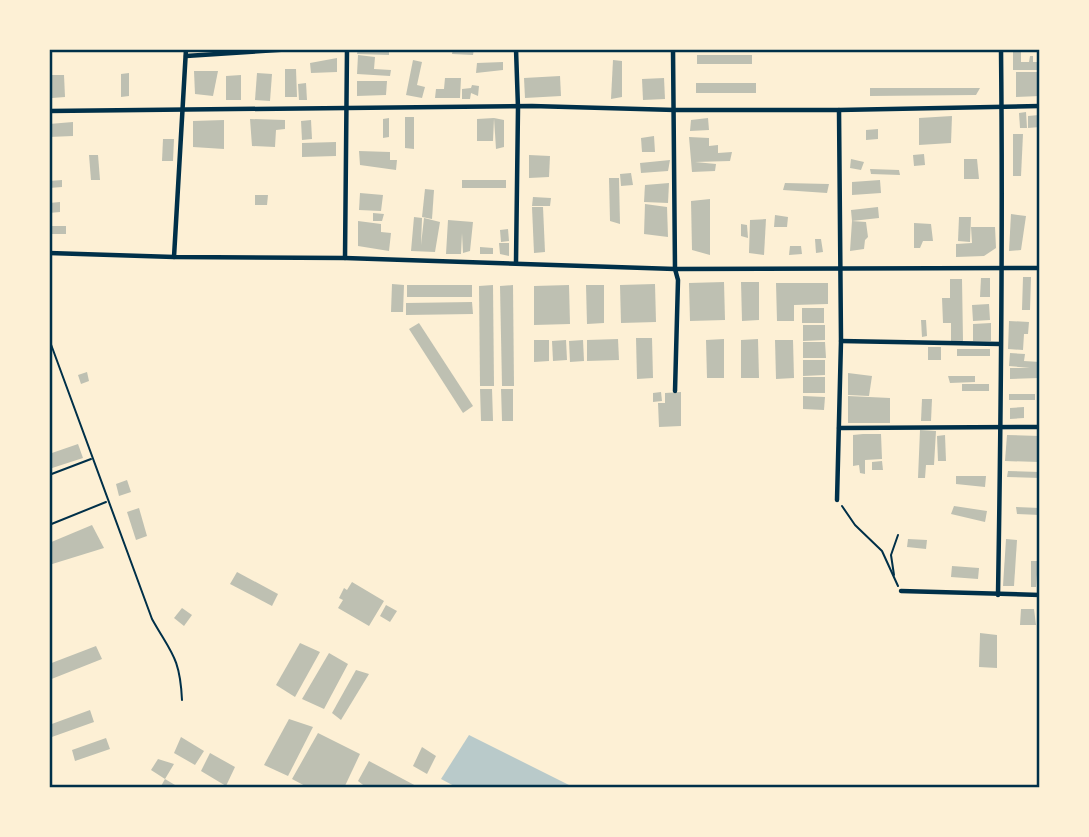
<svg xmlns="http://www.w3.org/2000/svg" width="1089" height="837" font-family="Rubik,sans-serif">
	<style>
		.green { fill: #b9caca }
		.building { fill: #bec0b2 }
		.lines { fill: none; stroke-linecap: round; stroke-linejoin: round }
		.path { stroke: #003049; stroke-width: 2 }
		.service { stroke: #003049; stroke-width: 2 }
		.minor { stroke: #003049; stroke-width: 4.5 }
		.neatline { fill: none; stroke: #003049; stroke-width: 2.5 }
	</style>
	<rect width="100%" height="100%" fill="#fdf0d5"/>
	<path class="green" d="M469 735 575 788H458L441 779Z"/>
	<g class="building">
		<path d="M358 49H389V55L357 54Z"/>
		<path d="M453 49H474L473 55 452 54Z"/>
		<path d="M1013 49H1021V62H1029L1030 56H1033V62H1040V70H1013Z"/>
		<path d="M358 55 375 57 374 69 391 70 390 76 357 74Z"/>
		<rect x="697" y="55" width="55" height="9"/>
		<path d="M337 58V72L311 73 310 63Z"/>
		<path d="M413 60 422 62 417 85 425 87 422 98 406 95Z"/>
		<path d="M613 60 622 61V97L611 99Z"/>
		<path d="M503 62V70L476 73 477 63Z"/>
		<path d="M285 69H296L297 97H285Z"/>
		<path d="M194 71H218L213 96 195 94Z"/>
		<path d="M1016 72H1040V96L1016 97Z"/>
		<path d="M129 73V96L121 97V74Z"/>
		<path d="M257 73 272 74 270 101 255 100Z"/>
		<path d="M51 75H64L65 97 52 98Z"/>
		<path d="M241 75V100H226V76Z"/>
		<path d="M560 76 561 96 525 98 524 78Z"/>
		<path d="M445 78H461L460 98H435L436 89H444Z"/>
		<path d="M664 78 665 99 643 100 642 79Z"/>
		<path d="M357 81H387L386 95 357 96Z"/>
		<path d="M306 83 307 100H299L298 84Z"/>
		<rect x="696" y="83" width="60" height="10"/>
		<path d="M472 85 479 86 478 96 471 93 470 99H462V89L471 88Z"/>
		<path d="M870 88H980L976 95 870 96Z"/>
		<path d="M1026 112 1027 128H1020L1019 113Z"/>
		<path d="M1039 115 1040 127 1028 128V116Z"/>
		<path d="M952 116 951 143 919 145V118Z"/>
		<path d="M405 117H414V149L405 148Z"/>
		<path d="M389 118V137L383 138V119Z"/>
		<path d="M494 118 493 141H477V119Z"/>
		<path d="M494 118 504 120V147L496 149Z"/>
		<path d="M708 118 709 130 690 131 691 120Z"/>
		<path d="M250 119 285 120V129L276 130 275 147 252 146Z"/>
		<path d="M224 120V149L193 147V121Z"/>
		<path d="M311 120 312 139 302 140 301 121Z"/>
		<path d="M73 122V136L49 137V124Z"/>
		<path d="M878 129V139L866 140V130Z"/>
		<path d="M1013 134H1023L1021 176H1013Z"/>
		<path d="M654 136 655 152H642L641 138Z"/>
		<path d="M689 137 709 138V146L718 145V153L732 152 730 161 695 162 716 164 715 171 692 172Z"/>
		<path d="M163 139H174L173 161H162Z"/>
		<path d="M336 142V156L302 157V143Z"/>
		<path d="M359 151 390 152V160H397L396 170 360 165Z"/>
		<path d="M924 154 925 165 914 166 913 155Z"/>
		<path d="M89 155H98L100 180H91Z"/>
		<path d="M529 155 550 156 549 177 529 178Z"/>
		<path d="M851 159 864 162 861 170 850 168Z"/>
		<path d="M964 159H977L979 179H964Z"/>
		<path d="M670 160 668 171 641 173 640 163Z"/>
		<path d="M870 169 899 170 900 175 871 174Z"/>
		<path d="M631 173 633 185 621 186 620 174Z"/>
		<path d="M609 178H619L620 224 610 221Z"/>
		<path d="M62 180V187L49 188V181Z"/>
		<rect x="462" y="180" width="44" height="8"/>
		<path d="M880 180 881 193 852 195V182Z"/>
		<path d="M669 183 668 203 644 202 645 185Z"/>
		<path d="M785 183 829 184 827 193 783 190Z"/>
		<path d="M425 189 434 190 432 219 422 217Z"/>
		<path d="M360 193 383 195 381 211 359 210Z"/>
		<path d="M255 195H268L267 205H255Z"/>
		<path d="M533 197 551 198 550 206H532Z"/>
		<path d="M710 199V255L692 250 691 201Z"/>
		<path d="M60 202V212L49 213V203Z"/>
		<path d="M645 204 667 207 668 237 644 234Z"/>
		<path d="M532 207H543L545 252 534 253Z"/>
		<path d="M878 207 879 218 852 221 851 210Z"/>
		<path d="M373 213 384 214 382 221H373Z"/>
		<path d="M1011 214 1026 216 1021 250 1009 251Z"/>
		<path d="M775 215 788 217 787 227H774Z"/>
		<path d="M414 217 422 218 421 245 424 218 440 222 435 252 411 251Z"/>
		<path d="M959 217H971L970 242 958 241Z"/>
		<path d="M766 219 764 255 749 253 750 220Z"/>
		<path d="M448 220 473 222 470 251 463 253 462 233 461 254H446Z"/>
		<path d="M358 221 381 224V232L391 233 389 251 358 246Z"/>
		<path d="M852 221 866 222 868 237 865 240 864 249 850 251Z"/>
		<path d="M914 223 931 224 933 241H923L920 248H914Z"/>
		<path d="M741 224 747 225 748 238 741 236Z"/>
		<rect x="49" y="226" width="17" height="8"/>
		<path d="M971 227H995L996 248 984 256 956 257V244L972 243Z"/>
		<path d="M508 229 509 241 501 242 500 230Z"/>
		<path d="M815 239H821L823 252 816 253Z"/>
		<path d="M499 243H509V256L500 254Z"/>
		<path d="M790 246H801L802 254 789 255Z"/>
		<path d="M480 247 493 248V254H480Z"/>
		<path d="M1023 277H1031L1030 310H1022Z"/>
		<path d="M981 278H990V297H980Z"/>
		<path d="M950 279H962L963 341H951V323H943L942 298H950Z"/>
		<path d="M724 282 725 320 690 321 689 283Z"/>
		<path d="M741 282H759V320L742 321Z"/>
		<path d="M776 283H828V304L794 305V321H777Z"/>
		<path d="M392 284 404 285 403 312H391Z"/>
		<path d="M655 284 656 322 621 323 620 285Z"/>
		<rect x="407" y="285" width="65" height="12"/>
		<path d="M493 285 494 386H480L479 286Z"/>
		<path d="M513 285 514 386H502L500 286Z"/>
		<path d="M569 285 570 324 534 325V286Z"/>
		<path d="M586 285H604V323L587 324Z"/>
		<path d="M472 302 473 314 406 315V303Z"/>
		<path d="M989 304 990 320 973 321 972 305Z"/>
		<rect x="802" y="308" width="22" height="15"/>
		<path d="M921 320H926L927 336 922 337Z"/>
		<path d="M1009 321 1029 322 1028 334H1024L1023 350 1008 349Z"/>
		<path d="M419 323 473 406 463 413 409 329Z"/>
		<path d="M991 323V341H973V324Z"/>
		<path d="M803 325H825V340L803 341Z"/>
		<path d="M636 338H652L653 378 637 379Z"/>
		<path d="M618 339 619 360 587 361V340Z"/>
		<path d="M724 339V378H707L706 340Z"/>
		<path d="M758 339 759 378H741V340Z"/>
		<path d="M534 340H549V361L534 362Z"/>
		<path d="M566 340 567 360 553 361 552 341Z"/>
		<path d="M583 340 584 361 570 362 569 341Z"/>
		<path d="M775 340H793L794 378 776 379Z"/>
		<path d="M803 342H825L826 358H803Z"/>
		<rect x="928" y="347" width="13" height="13"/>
		<rect x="957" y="349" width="33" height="7"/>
		<path d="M1010 353 1025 354 1024 361 1040 362 1039 378 1010 379V368H1030L1009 366Z"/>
		<path d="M803 360H825V375L803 376Z"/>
		<path d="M87 372 89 381 81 384 78 375Z"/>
		<path d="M848 373 872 376 869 396 848 395Z"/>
		<path d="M948 376H975V382L950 383Z"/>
		<rect x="803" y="377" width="22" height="16"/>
		<rect x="962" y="384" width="27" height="7"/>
		<path d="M480 389H492L493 421H481Z"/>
		<path d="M501 389H513V421H502Z"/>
		<path d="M661 392 662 401 653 402V393Z"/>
		<path d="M681 392V426L659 427 658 403H665V393Z"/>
		<rect x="1009" y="394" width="26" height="6"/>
		<path d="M803 396 825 397 824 410 803 409Z"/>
		<path d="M848 396 890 398V423H848Z"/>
		<path d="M922 399H932L931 421H921Z"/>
		<path d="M1024 407V418L1010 419V408Z"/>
		<path d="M920 430 936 431 934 465H926L925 478H918Z"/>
		<path d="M863 434H881L882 459 865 460V474L860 473 859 465 853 466V435Z"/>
		<path d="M945 435 946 461H938L937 436Z"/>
		<path d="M1007 435 1040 436 1039 462 1005 461Z"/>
		<path d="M78 444 83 458 49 469V454Z"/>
		<path d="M882 461 883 470H872V462Z"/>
		<path d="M1008 471 1040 472V478L1007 477Z"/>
		<path d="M956 476H986L985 487 956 484Z"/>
		<path d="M127 480 131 492 119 496 116 484Z"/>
		<path d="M954 506 987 511 985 522 951 514Z"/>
		<path d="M1016 507 1040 508V515L1017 514Z"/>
		<path d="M139 508 147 536 136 540 127 512Z"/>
		<path d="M92 525 104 548 49 565V543Z"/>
		<path d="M908 539 927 540 926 549 907 547Z"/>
		<path d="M1006 539 1017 540 1014 586H1003Z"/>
		<path d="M1031 561H1038L1036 587H1031Z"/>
		<path d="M952 566 979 568 978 579 951 577Z"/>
		<path d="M237 572 278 594 272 606 230 584Z"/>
		<path d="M352 582 384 601 369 626 338 608 343 600 339 598 344 588 347 590Z"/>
		<path d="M386 605 397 611 390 622 380 616Z"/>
		<path d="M182 608 192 615 184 626 174 618Z"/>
		<path d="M1021 609H1034L1036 625H1020Z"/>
		<path d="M980 633 997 635V668L979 667Z"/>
		<path d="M300 643 320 652 295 697 276 685Z"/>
		<path d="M96 646 102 659 49 680V664Z"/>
		<path d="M329 653 348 664 324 709 302 699Z"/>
		<path d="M356 670 369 674 341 720 332 713Z"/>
		<path d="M90 710 94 722 49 738V725Z"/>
		<path d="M289 719 313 727 288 776 264 765Z"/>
		<path d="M318 733 360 754 344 788H309L292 779Z"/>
		<path d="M181 737 204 751 195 765 174 753Z"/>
		<path d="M106 738 110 749 75 761 72 750Z"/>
		<path d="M422 747 436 756 427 774 413 766Z"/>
		<path d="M210 753 235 767 226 786 201 771Z"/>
		<path d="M158 759 174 764 165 779 151 770Z"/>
		<path d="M369 761 420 788H367L358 781Z"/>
		<path d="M165 779 180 788H160Z"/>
	</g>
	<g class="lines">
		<g class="path">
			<path d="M842 506 855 525 882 551 898 586"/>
			<path d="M894 575 891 555 898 535"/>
		</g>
		<g class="service">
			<path d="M49 339 152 619C171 653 180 657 182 700"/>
			<path d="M49 475 91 459"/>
			<path d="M49 525 106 502"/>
		</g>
		<g class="minor">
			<path d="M673 49 675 269 678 280 675 391"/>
			<path d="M186 56 293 49"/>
			<path d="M49 111 532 106 675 110H839L1040 106"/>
			<path d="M49 253 174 257 345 258 675 269 1040 268"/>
			<path d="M174 257 186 49"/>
			<path d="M345 258 347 49"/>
			<path d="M516 262 518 108 516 49"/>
			<path d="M841 341 1000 344"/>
			<path d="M839 428 1040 427"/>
			<path d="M837 500 841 341 839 110"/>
			<path d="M901 591 1040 595"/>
			<path d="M998 595C1001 413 1003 231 1001 49"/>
		</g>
	</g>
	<rect width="1089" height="837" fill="none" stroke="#fdf0d5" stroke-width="102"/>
	<rect x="51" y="51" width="987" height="735" class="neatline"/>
</svg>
